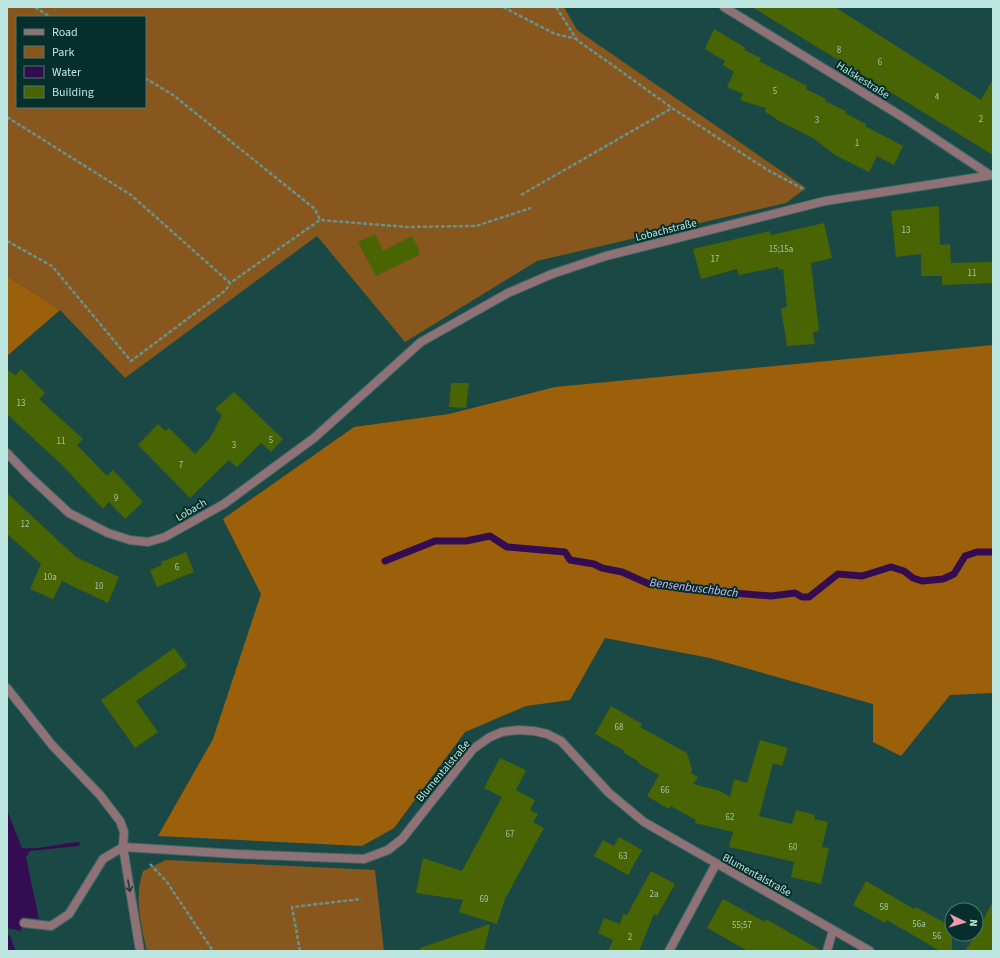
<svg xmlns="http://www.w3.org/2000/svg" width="1000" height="958" font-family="'Source Sans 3',sans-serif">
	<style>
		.green { fill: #87571d; fill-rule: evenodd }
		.forest { fill: #9c600b }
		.water { fill: #340c51 }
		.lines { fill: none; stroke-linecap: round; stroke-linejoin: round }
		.stream { stroke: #340c51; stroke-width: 7 }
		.building { fill: #486403 }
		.lane-casing { stroke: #3b6864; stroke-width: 10 }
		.street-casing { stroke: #3b6864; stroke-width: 10 }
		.path { stroke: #68938f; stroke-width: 2.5; stroke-dasharray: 4 2; stroke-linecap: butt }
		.lane { stroke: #8f7176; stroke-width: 8 }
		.street { stroke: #8f7176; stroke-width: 8 }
		.oneway { stroke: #213b39 }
		.labels { text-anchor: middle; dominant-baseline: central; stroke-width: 4; stroke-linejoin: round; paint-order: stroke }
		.number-label { font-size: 9px; fill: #a0c6aa }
		.street-label { font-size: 11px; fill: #bee6e1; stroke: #062e2a }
		.water-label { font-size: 12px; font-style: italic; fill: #d8b5fd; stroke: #062e2a }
	</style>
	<rect width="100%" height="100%" fill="#1a4945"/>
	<g class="green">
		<path d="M7 7H564L577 30 806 188 786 203 537 261 405 342 317 236 125 378 60 310 7 276ZM17 17H145V107H17Z"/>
		<path d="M166 860 375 870 384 951H147C141 926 134 897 143 871Z"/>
	</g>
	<g class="forest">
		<path d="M7 276 60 310 7 356Z"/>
		<path d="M993 345V693L950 695 901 756 873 742V704L710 658 605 638 570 700 526 706 465 732 394 828 362 846 158 836 213 739 261 594 223 519 354 427 449 414 555 387Z"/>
	</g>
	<path class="water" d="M7 810 22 848C41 850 61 843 80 842L79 846 30 851 26 857 39 919 22 917 21 931 7 928Z"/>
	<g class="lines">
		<g class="stream">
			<path d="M385 561 435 541H466L490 536 507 547 565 552 570 560 594 564 602 568 622 572 649 584 656 583 685 589 771 596 795 593 802 597H809L838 574 862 576 891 567 904 571 913 578 922 581 943 579 954 574 965 556 977 552H993"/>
			<path d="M7 938 12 951"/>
		</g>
	</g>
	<g class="building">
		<path d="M752 7H835L981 100 993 79V155Z"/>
		<path d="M714 29 746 48 744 50 761 58 759 61 807 86 806 89 826 99 825 101 846 111 845 113 866 124 865 126 903 146 894 165 877 156 869 172 835 155 813 138 775 119 776 118 765 112 766 108 740 100 743 94 727 87 734 72 723 65 725 61 705 49Z"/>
		<path d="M939 206 940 245 950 244 951 263 992 262 993 283 942 285V276H921V254L896 257 891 211Z"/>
		<path d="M824 223 832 258 811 263 819 331 813 332 815 344 787 346 781 308 787 307 783 269 779 270 778 267 739 275 737 269 701 279 693 249 770 231 771 235Z"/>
		<path d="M375 234 383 251 412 236 420 251 418 252 419 255 376 276 358 242Z"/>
		<path d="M7 369 15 376 21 369 45 393 39 399 83 439 77 445 107 476 113 470 143 502 125 519 109 502 103 509 63 466 7 414Z"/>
		<path d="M451 383H469L466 408 449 407Z"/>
		<path d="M234 392 283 439 271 452 261 443 237 467 229 460 190 498 138 445 158 424 165 431 169 428 195 454 210 438 222 415 215 409Z"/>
		<path d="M7 493 76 557 119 577 108 603 62 581 53 599 30 589 41 564 7 534Z"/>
		<path d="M186 552 194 572 157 587 150 570 162 565 161 562Z"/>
		<path d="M174 648 187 666 136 701 158 732 135 748 101 700Z"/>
		<path d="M611 706 642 724 640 727 687 753 692 770 691 773 698 777 693 784 720 791 730 797 734 779 747 783 760 740 788 748 782 766 773 763 759 816 792 824 796 810 815 815 814 819 828 822 822 847 829 848 821 884 791 877 794 862 729 847 733 832 695 823 696 820 671 806 669 809 647 796 659 775 638 763 639 762 624 753 625 751 595 734Z"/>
		<path d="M500 758 526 770 516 790 535 800 530 810 538 814 533 822 544 828 505 899 497 924 459 912 463 900 416 893 423 858 462 871 502 797 484 788Z"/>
		<path d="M619 837 642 850 628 875 594 856 603 840 614 846Z"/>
		<path d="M651 871 675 884 657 916 654 914 639 951H608L613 940 598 933 604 918 620 924 623 914 627 915Z"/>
		<path d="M866 881 914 909 916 907 952 927V951H940L887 920 885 923 853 905Z"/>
		<path d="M723 899 765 922 766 919 822 951H748L707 928Z"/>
		<path d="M993 901V951H965L976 934Z"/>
		<path d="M490 924 484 951H420V948Z"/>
	</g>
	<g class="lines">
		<defs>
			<g id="lane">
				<path d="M24 923 51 926 69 914 103 859 123 847"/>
				<path d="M827 951 833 930"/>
			</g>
			<g id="street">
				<path d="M724 7 901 116 990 175"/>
				<path d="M7 453 28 475 69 513 108 533 130 540 148 542 165 537 224 504 314 438 421 342 508 293 552 274 606 256 825 201 993 175"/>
				<path d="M7 688 52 745 100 795 120 821 124 832 123 847 140 951"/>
				<path d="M123 847 236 854 364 859 388 850 402 839 473 749 490 737 502 732 518 730 534 731 547 734 561 741 609 793 644 822 870 951"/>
				<path d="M669 951 716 864"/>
			</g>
		</defs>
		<use href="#lane" class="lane-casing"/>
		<use href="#street" class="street-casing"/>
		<g class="path">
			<path d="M35 7 50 17"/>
			<path d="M503 7 555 34 577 39"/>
			<path d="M556 7 577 40 622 72 672 108 766 169 805 190"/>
			<path d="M145 78 173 95 315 209 320 220"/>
			<path d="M7 117 131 195 230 283 320 220 407 227 476 226 531 208"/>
			<path d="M521 195 672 108"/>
			<path d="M7 241 52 266 131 361 226 290 230 283"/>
			<path d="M150 864 167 882 213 951"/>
			<path d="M300 951 292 907 361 899"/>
		</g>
		<use href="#lane" class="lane"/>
		<use href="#street" class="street"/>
	</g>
	<defs><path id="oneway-shaft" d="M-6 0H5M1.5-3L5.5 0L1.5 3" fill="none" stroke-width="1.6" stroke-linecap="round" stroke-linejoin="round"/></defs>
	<use class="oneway" href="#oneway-shaft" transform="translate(129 886) rotate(80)"/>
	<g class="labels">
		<g class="number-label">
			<text x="839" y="50">8</text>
			<text x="880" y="62">6</text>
			<text x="775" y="91">5</text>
			<text x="937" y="97">4</text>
			<text x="981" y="119">2</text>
			<text x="817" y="120">3</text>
			<text x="857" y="143">1</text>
			<text x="906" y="230">13</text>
			<text x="781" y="249">15;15a</text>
			<text x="715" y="259">17</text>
			<text x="972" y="273">11</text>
			<text x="21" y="403">13</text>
			<text x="271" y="440">5</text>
			<text x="61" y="441">11</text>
			<text x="234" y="445">3</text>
			<text x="181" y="465">7</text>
			<text x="116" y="498">9</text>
			<text x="25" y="524">12</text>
			<text x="177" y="567">6</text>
			<text x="50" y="577">10a</text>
			<text x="99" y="586">10</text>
			<text x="619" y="727">68</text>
			<text x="665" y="790">66</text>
			<text x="730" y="817">62</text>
			<text x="510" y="834">67</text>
			<text x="793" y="847">60</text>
			<text x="623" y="856">63</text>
			<text x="654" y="894">2a</text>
			<text x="484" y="899">69</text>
			<text x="884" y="907">58</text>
			<text x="919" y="924">56a</text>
			<text x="742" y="925">55;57</text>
			<text x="937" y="936">56</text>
			<text x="630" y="937">2</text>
		</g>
		<g class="street-label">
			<text transform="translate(863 80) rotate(32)">Halskestraße</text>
			<text transform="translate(666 230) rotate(-14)">Lobachstraße</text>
			<text transform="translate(191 510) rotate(-30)">Lobach</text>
			<text transform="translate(443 771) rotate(-50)">Blumentalstraße</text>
			<text transform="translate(757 875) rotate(29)">Blumentalstraße</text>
		</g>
		<g class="water-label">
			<text transform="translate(694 588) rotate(7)">Bensenbuschbach</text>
		</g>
	</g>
	<rect width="1000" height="958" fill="none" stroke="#bee6e1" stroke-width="16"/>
	<rect x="16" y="16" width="130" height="92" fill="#062e2a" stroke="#507873"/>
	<rect x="24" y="29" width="20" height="6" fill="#8f7176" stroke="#507873"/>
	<text x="52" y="36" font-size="12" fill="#bee6e1">Road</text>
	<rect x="24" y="46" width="20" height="12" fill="#87571d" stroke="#507873"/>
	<text x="52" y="56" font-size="12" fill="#bee6e1">Park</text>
	<rect x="24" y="66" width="20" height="12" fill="#340c51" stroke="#507873"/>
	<text x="52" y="76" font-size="12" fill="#bee6e1">Water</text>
	<rect x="24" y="86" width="20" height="12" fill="#486403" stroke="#507873"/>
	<text x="52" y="96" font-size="12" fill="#bee6e1">Building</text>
	<g transform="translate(964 922) rotate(95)"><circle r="19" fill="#062e2a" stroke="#507873"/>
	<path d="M0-3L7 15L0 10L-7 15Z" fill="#f29aac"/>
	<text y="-6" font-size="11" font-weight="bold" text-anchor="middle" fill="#bee6e1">N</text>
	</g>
</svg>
